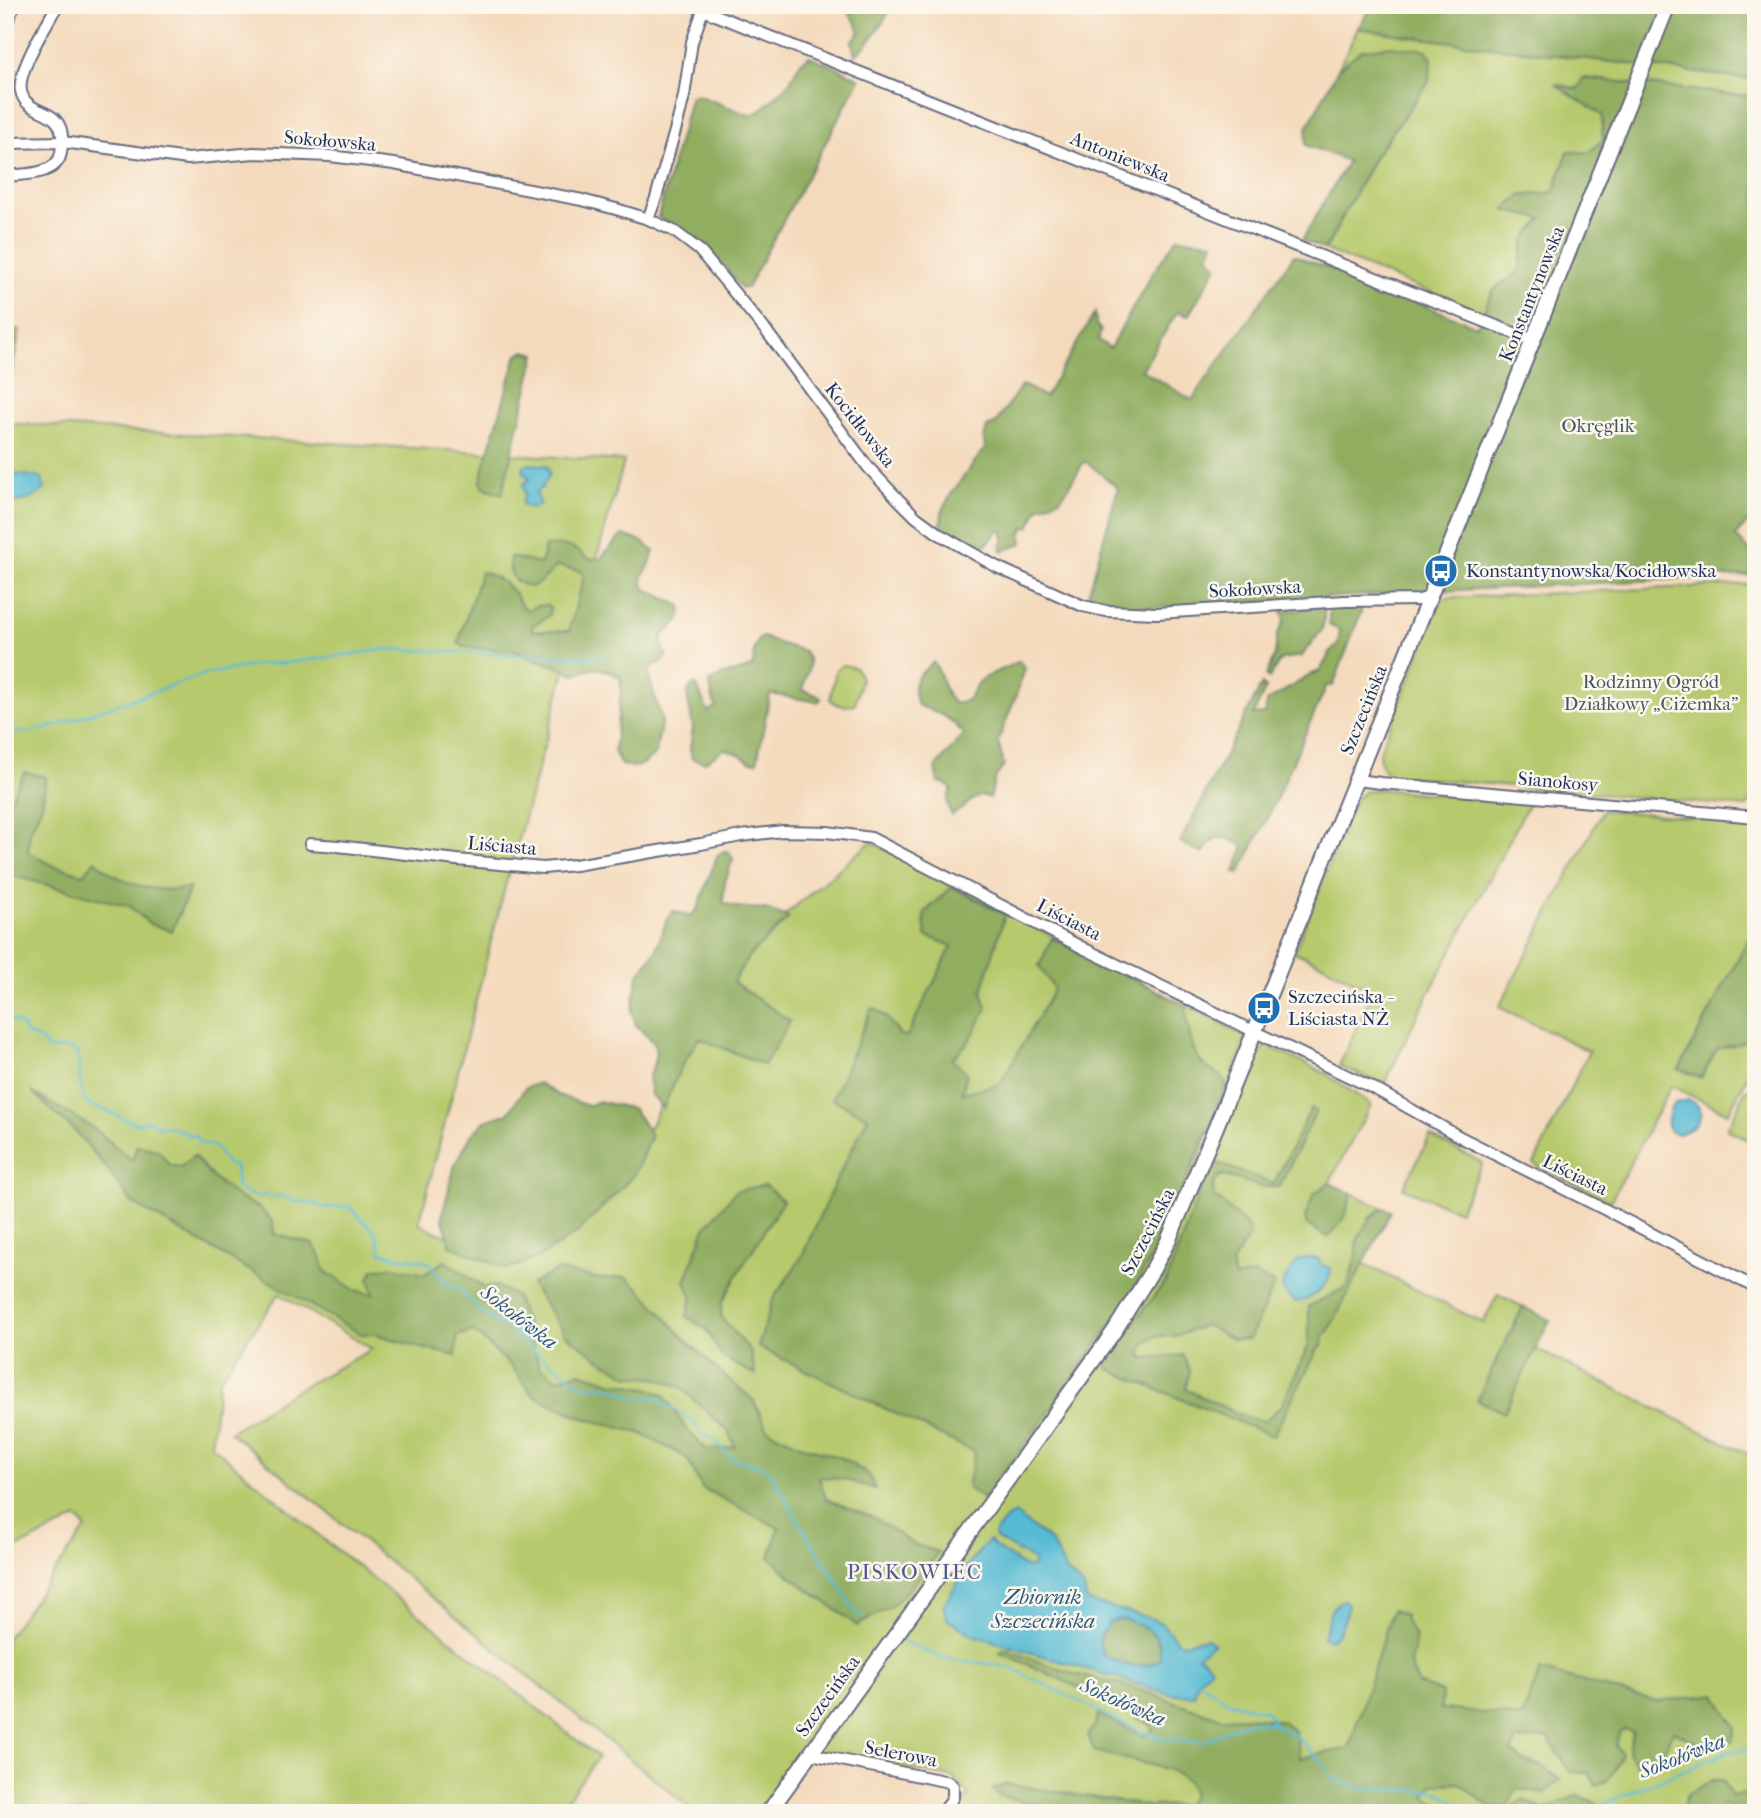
<svg xmlns="http://www.w3.org/2000/svg" width="1761" height="1818" font-family="'IM FELL French Canon',serif">
	<style>
		.green { fill: #b6c96c; stroke: #687c65; stroke-width: 2 }
		.forest { fill: #90ad60; stroke: #566e5f; stroke-width: 2 }
		.water { fill: #55bad3; stroke: #387498; stroke-width: 2; fill-rule: evenodd }
		.lines { fill: none; stroke-linecap: round; stroke-linejoin: round }
		.stream { stroke: #55bad3; stroke-width: 2.5 }
		.minor-casing { stroke: #676b7f; stroke-width: 14 }
		.major-casing { stroke: #676b7f; stroke-width: 18 }
		.highway-casing { stroke: #676b7f; stroke-width: 19 }
		.minor { stroke: #fff; stroke-width: 10 }
		.major { stroke: #fff; stroke-width: 14 }
		.highway { stroke: #fff; stroke-width: 16 }
		.labels { text-anchor: middle; dominant-baseline: central; stroke-width: 5; stroke-linejoin: round; paint-order: stroke }
		.street-label { font-size: 19px; fill: #1b2f5e; stroke: #fbf7ec }
		.park-label { font-size: 19px; fill: #425662; stroke: #fbf7ec }
		.poi-label { font-size: 19px; fill: #1b2f5e; stroke: #fbf7ec; text-anchor: start }
		.water-label { font-size: 21px; font-style: italic; fill: #2c5981; stroke: #fbf7ec }
		.neighbourhood-label { font-size: 21px; letter-spacing: 2px; fill: #55598e; stroke: #fbf7ec }
	</style>
	<rect width="100%" height="100%" fill="#fbf7ec"/>
	<filter id="ink" filterUnits="userSpaceOnUse"><feTurbulence type="fractalNoise" baseFrequency=".0143" numOctaves="2"/><feDisplacementMap in="SourceGraphic" scale="14" xChannelSelector="R" yChannelSelector="G"/><feConvolveMatrix kernelMatrix="1 2 1 2 8 2 1 2 1" color-interpolation-filters="sRGB"/></filter>
	<filter id="wash" filterUnits="userSpaceOnUse"><feTurbulence type="fractalNoise" baseFrequency=".00686" numOctaves="4" result="noise"/><feDisplacementMap in="SourceGraphic" scale="28" xChannelSelector="R" yChannelSelector="G"/><feGaussianBlur stdDeviation="1.57" result="paint"/><feColorMatrix in="noise" values="0 0 0 0 0 0 0 0 0 0 0 0 0 0 0 0 0 1.4 0 .05"/><feComposite in="paint" operator="in"/></filter>
	<g filter="url(#wash)">
		<rect width="100%" height="100%" fill="#f4dabc"/>
		<g class="green">
			<path d="M1358 28 1421 38 1756 80V97L1584 78 1578 89 1557 84 1602 115 1603 140 1588 153 1568 151 1554 192 1522 196 1505 209 1543 219 1525 240 1519 271 1493 291 1483 314 1325 250 1375 156 1428 83 1432 59 1426 50H1362L1338 69Z"/>
			<path d="M5 423 624 461 507 879 419 1224 515 1267 629 1174 684 1052 744 950 871 842 1247 1037 1191 1179 1213 1189V1186L1219 1175 1279 1187 1312 1108 1274 1184 1211 1161 1247 1069 1266 1045 1325 1073 1371 1105 1329 1183 1314 1194 1307 1225 1328 1237C1341 1224 1349 1211 1351 1193L1382 1208 1369 1219 1357 1243 1356 1260 1483 1323 1498 1294 1523 1307 1509 1336 1756 1458V1813H955L969 1794 952 1777 808 1751 763 1813H696L230 1432 291 1393 372 1349 279 1294 223 1374 219 1381 211 1445 327 1542 598 1757 557 1813H5V1640L86 1528 77 1518 5 1554Z"/>
			<path d="M1756 584V790L1747 807 1388 775 1381 766 1379 753 1442 598Z"/>
			<path d="M843 665 856 668 861 678 855 704C846 707 837 706 830 699L836 670Z"/>
			<path d="M1378 789 1529 803 1415 1020 1384 1085 1339 1066 1373 991 1322 964 1294 952 1355 800 1364 792Z"/>
			<path d="M1603 810 1756 823V925L1680 1069 1717 1049 1756 1039V1060L1728 1113 1671 1086 1610 1202 1534 1164 1589 1051 1499 1007Z"/>
			<path d="M1756 1086V1144L1727 1129 1746 1090Z"/>
			<path d="M1430 1136 1483 1163 1459 1211 1403 1188Z"/>
		</g>
		<g class="forest">
			<path d="M843 5H891C884 24 870 43 855 56L852 41 860 32 856 23Z"/>
			<path d="M1372 5H1756V80L1421 38 1358 28Z"/>
			<path d="M1390 46 1426 50 1432 59 1428 82 1375 156 1325 250 1302 240 1348 161 1306 145 1307 128 1338 69 1362 50Z"/>
			<path d="M809 56 836 67 860 79 747 288H741C728 273 716 255 701 242 688 231 670 228 658 217L691 96 697 95 749 115 759 112 788 85 800 63Z"/>
			<path d="M1583 78 1756 97V502L1752 505V518L1735 536 1749 550 1756 547V575L1401 593 1176 607H1116L1086 602 1118 488 1088 463 1084 462 1068 488 1060 499 1039 507 1029 527H1025L1021 534 1022 544 1002 551 1001 547 1004 537 1002 531H997C979 563 963 544 941 529L942 512 951 494 985 448 984 439 987 427 995 424 1021 386H1025L1045 397 1095 313 1096 324 1101 331 1098 340 1110 348 1152 274 1177 238 1214 242 1209 256 1217 266 1188 316 1177 312 1142 370 1192 400 1294 255 1477 326 1493 291 1519 271 1525 239 1542 219 1504 210 1521 196 1554 192 1568 151 1588 153 1603 140 1602 115 1555 84 1578 89Z"/>
			<path d="M5 328 20 330 5 408Z"/>
			<path d="M525 351 536 354 502 494 484 488 481 482 482 475 516 358 520 353Z"/>
			<path d="M622 535 641 541 654 551 649 566 642 577 644 588 681 606C685 620 672 627 663 635L662 646 667 654 663 662 653 666 648 674 662 720 655 754 645 763 635 767 621 765 614 751 621 691 620 677C599 666 596 666 575 675L553 665 534 659 517 651 464 647 458 643 481 572C499 576 515 589 521 606L528 610 537 606 547 605 550 607 549 616 532 626 533 631H569L584 577 580 571 557 566 541 582 530 587C512 582 509 576 510 557L541 564 545 546C564 544 575 546 588 559H600Z"/>
			<path d="M1361 605V612L1333 686 1327 685 1270 813 1239 874 1235 872 1244 846 1227 838H1216L1209 845 1203 854 1180 842 1262 684 1266 688 1253 715 1265 714 1266 702 1312 674 1320 671 1331 651 1338 645 1340 630 1329 625V606Z"/>
			<path d="M1324 607C1324 616 1325 623 1321 631 1317 637 1313 639 1311 646L1308 647 1302 656 1281 659 1269 678 1266 676 1275 655 1277 636 1285 619 1282 611Z"/>
			<path d="M763 637 772 641 804 651C816 669 803 673 803 690L819 696 821 699 818 702 770 694 757 762H751L739 754 724 749 705 762 692 759 690 749 693 727 687 694 692 686 696 684 708 712 716 707 712 697 710 682C723 671 738 674 753 666L754 650 759 639Z"/>
			<path d="M1019 661 1025 669 1014 701 998 741 1004 766 995 778 990 798C978 792 972 800 963 808 963 808 953 814 952 815 946 805 946 799 952 789L943 783 938 782 935 768 964 734C946 714 941 715 918 705 908 682 918 676 933 662 943 673 942 691 953 703H960L969 699C979 672 996 675 1019 661Z"/>
			<path d="M25 772 46 777 42 805 30 831 28 852 54 866 84 874 95 860C102 866 109 873 118 877 139 889 166 892 190 888L172 931 150 924 129 906 5 874V815L15 789Z"/>
			<path d="M724 851 729 852 733 859 725 882 723 902C736 910 753 907 768 910 775 912 782 915 789 918L749 956 733 982 790 1021 764 1065 699 1038 681 1067 663 1109 651 1095 648 1078 653 1067 656 1053 654 1043 636 1025 632 1011 638 976 656 950 666 922 673 911 691 916 698 908 717 856Z"/>
			<path d="M952 887 1005 914 982 991 987 1008 970 1040 952 1059 967 1073 962 1093 1000 1084 1054 989 1039 966 1052 938 1185 1005C1188 1024 1190 1055 1206 1067 1217 1076 1218 1070 1227 1085L1157 1247 1129 1298 1061 1395 984 1499 967 1487 975 1452 758 1347 773 1299 801 1258 833 1187 868 1117 832 1099 872 1008C885 1013 892 1024 900 1035L907 1036 952 946 926 936 924 920 925 912Z"/>
			<path d="M1756 925V1039L1717 1049 1701 1078 1679 1069Z"/>
			<path d="M539 1083 558 1095 588 1106 598 1101 633 1109 651 1135 636 1171 630 1179 577 1233 538 1258 507 1269 450 1246V1243L442 1217 455 1164 472 1134 485 1121 508 1113 525 1088Z"/>
			<path d="M32 1092 93 1128 132 1160 137 1146 158 1150 170 1165 181 1167 194 1156 213 1178 238 1197 259 1208 273 1222 274 1234 312 1244 320 1255 325 1271 355 1290 374 1294 369 1279 373 1270 392 1267 424 1274 445 1261 485 1288 497 1286 516 1297 529 1330 539 1366 558 1379 580 1372 614 1383 647 1388 664 1395 687 1430 707 1450 735 1447 728 1431 679 1386 660 1379 627 1375 598 1358 566 1335 531 1284 558 1270 599 1279 626 1277 640 1289 681 1335 719 1371 753 1400 768 1430 800 1445 842 1458 869 1475 875 1489 843 1479 819 1477 826 1499 876 1519 913 1544 938 1552 923 1574 894 1604 857 1626C829 1602 795 1584 770 1557L779 1528 702 1488 687 1458 640 1433 580 1417 534 1396 511 1366 473 1331 457 1336 456 1356 418 1347 375 1334H361L132 1203 108 1170 77 1133Z"/>
			<path d="M1311 1108 1316 1111 1279 1187H1262L1235 1178 1220 1175 1213 1186 1214 1196 1246 1224 1250 1234 1231 1265 1235 1278 1254 1274 1275 1284 1249 1339 1234 1340 1205 1325C1197 1328 1187 1333 1178 1335 1166 1338 1156 1332 1147 1342 1142 1348 1141 1351 1143 1358L1183 1355 1190 1372 1185 1389 1247 1418 1265 1421 1282 1405 1309 1345V1306L1347 1287 1357 1253 1356 1243 1369 1219 1382 1208 1391 1211 1329 1330 1324 1336 1322 1346 1318 1349 1273 1436 1119 1374 1108 1368 1106 1365 1107 1357 1166 1281 1211 1161 1274 1184Z"/>
			<path d="M1329 1183 1351 1193C1349 1211 1341 1225 1328 1237L1307 1225 1305 1217 1314 1194Z"/>
			<path d="M765 1185 783 1201 740 1270 722 1303 721 1317 751 1352 755 1375 722 1357 706 1329 687 1317 692 1297 685 1281 705 1228 736 1191Z"/>
			<path d="M1523 1307 1550 1320 1504 1413 1477 1400Z"/>
			<path d="M1392 1610 1405 1615V1621L1416 1637 1410 1664 1418 1684 1442 1693 1441 1709 1522 1717 1540 1670 1657 1702 1716 1694 1718 1699 1736 1727 1732 1741 1700 1744 1673 1731C1666 1751 1659 1760 1640 1769L1628 1753 1633 1732 1625 1729 1619 1732 1616 1746 1622 1753C1617 1768 1612 1781 1596 1786L1589 1773 1570 1772 1548 1738 1517 1740 1511 1751 1522 1760 1542 1766 1560 1780 1545 1793 1517 1789 1507 1806 1491 1808 1460 1783 1433 1784 1425 1795 1444 1813H1068L1003 1797 992 1790 1007 1784 1148 1806 1185 1805 1193 1796 1188 1781 1170 1770 1094 1751 1088 1734 1095 1725 1098 1714 1143 1736 1153 1730 1151 1725 1136 1717 1135 1709 1130 1701C1083 1697 1043 1667 999 1653L1005 1649 1073 1674 1131 1687 1221 1718 1247 1717 1282 1721 1295 1731 1300 1758 1348 1748 1350 1745Z"/>
			<path d="M1123 1619C1146 1628 1163 1631 1160 1660 1137 1672 1125 1665 1103 1656L1099 1640 1109 1622Z"/>
			<path d="M1713 1780H1723L1732 1796 1756 1792V1813H1738L1724 1804 1713 1813H1681L1687 1794Z"/>
			<path d="M1577 1795 1619 1813H1502L1523 1800 1544 1810Z"/>
		</g>
		<g class="water">
			<path d="M530 464 547 466 550 474 542 488 536 492 540 504 534 508 523 506 522 500 525 497 523 484 529 480 528 476 524 474 523 468 525 465Z"/>
			<path d="M11 474 41 477 45 489C32 500 23 504 6 500L5 488Z"/>
			<path d="M1689 1100C1729 1118 1649 1162 1672 1106L1676 1103Z"/>
			<path d="M1309 1257 1312 1259 1316 1258 1319 1259 1321 1264 1331 1269C1331 1284 1310 1302 1295 1302L1284 1292 1282 1287 1286 1277 1297 1261Z"/>
			<path d="M1015 1514 1051 1542 1066 1571 1084 1587 1087 1601 1150 1618 1162 1623 1177 1641 1183 1643 1206 1638 1214 1643 1197 1656 1204 1659 1211 1668 1198 1681 1194 1695 1170 1694 973 1635 948 1620 943 1606 971 1561 989 1540 994 1546 1023 1566 1028 1568 1033 1566V1560L995 1538 994 1534 1007 1518ZM1123 1619C1146 1628 1163 1631 1160 1660 1137 1672 1125 1665 1103 1656L1099 1640 1108 1622Z"/>
			<path d="M1344 1600 1348 1604C1345 1619 1343 1631 1330 1640L1323 1637C1330 1622 1326 1606 1344 1600Z"/>
		</g>
		<g class="lines">
			<g class="stream">
				<path d="M5 734 46 729 205 674 263 664 287 663 388 649 603 658"/>
				<path d="M5 1017 17 1022 22 1026 25 1033 41 1040 49 1049 53 1050 64 1048 76 1051C83 1069 75 1090 89 1106L100 1108 134 1123 138 1124 148 1120 160 1127 172 1126 175 1130H183L188 1136 195 1135 200 1143 215 1147 226 1163 229 1165 235 1166 237 1182 236 1187 243 1192 261 1198 266 1194 270 1197 283 1196 296 1202H306L328 1208 348 1206 376 1233 381 1252 397 1257 421 1260 431 1264 448 1287 459 1288 480 1311 495 1322 504 1325 541 1356 581 1384 589 1386 603 1385 640 1399 653 1397 656 1398 695 1423 701 1434 713 1438 728 1455 733 1459 763 1466 771 1474 802 1527 858 1615 865 1619"/>
				<path d="M902 1641C919 1649 937 1657 955 1660 974 1663 993 1663 1011 1668L1140 1731 1156 1736 1163 1739 1195 1742 1207 1741 1227 1730 1248 1722H1264L1276 1726 1297 1737 1326 1767 1330 1775 1336 1780 1359 1788 1436 1791 1476 1813"/>
				<path d="M1198 1681 1229 1702 1266 1711 1276 1726"/>
				<path d="M1581 1813 1725 1753 1743 1749 1756 1748"/>
			</g>
		</g>
	</g>
	<g filter="url(#ink)">
		<g class="lines">
			<defs>
				<g id="minor">
					<path d="M694 5 703 10 1534 341"/>
					<path d="M5 143 63 142 188 159 254 153 330 156 394 164 582 200 616 209 648 219 674 231 699 250 767 332 868 467 898 499 916 517 939 534 997 567 1083 606 1106 611 1157 613 1345 601 1419 600 1430 597"/>
					<path d="M5 176C23 174 57 176 61 153 70 101 27 121 21 91 17 72 44 29 54 11L59 5"/>
					<path d="M648 219 656 198 678 120 684 96 692 42 703 10"/>
					<path d="M1356 780 1381 783 1756 817"/>
					<path d="M310 844 338 846 457 860 543 868 575 865 701 844 741 836 783 831 827 832 871 838 1085 949 1251 1030 1373 1088 1462 1138 1612 1213 1756 1288"/>
					<path d="M811 1754 949 1782 953 1786V1797L943 1813"/>
				</g>
				<path id="major" d="M768 1813 1115 1330 1153 1269 1168 1241 1216 1127 1668 5"/>
				<path id="highway" d="M5 20 12 5"/>
			</defs>
			<use href="#minor" class="minor-casing"/>
			<use href="#major" class="major-casing"/>
			<use href="#highway" class="highway-casing"/>
			<use href="#minor" class="minor"/>
			<use href="#major" class="major"/>
			<use href="#highway" class="highway"/>
		</g>
	</g>
	<defs>
		<symbol id="bus-disc" viewBox="-11 -11 22 22"><circle r="9.5" fill="#1f6fb2" stroke="#fbf7ec"/><path d="M-5-6H5V4H4V6H2V4H-2V6H-4V4H-5ZM-3.5-4V0h7V-4ZM-3.5 1.2v1.5H-2V1.2ZM2 1.2v1.5H3.5V1.2Z" fill="#fff"/></symbol>
	</defs>
	<g fill-rule="evenodd">
		<use href="#bus-disc" x="1422" y="552" width="38" height="38"/>
		<use href="#bus-disc" x="1245" y="989" width="38" height="38"/>
	</g>
	<g class="labels">
		<g class="street-label">
			<text transform="translate(330 141) rotate(5)">Sokołowska</text>
			<text transform="translate(1120 157) rotate(22)">Antoniewska</text>
			<text transform="translate(1532 294) rotate(-68)">Konstantynowska</text>
			<text transform="translate(860 425) rotate(52)">Kocidłowska</text>
			<text transform="translate(1255 589) rotate(-3)">Sokołowska</text>
			<text transform="translate(1364 710) rotate(-68)">Szczecińska</text>
			<text transform="translate(1558 782) rotate(5)">Sianokosy</text>
			<text transform="translate(502 846) rotate(5)">Liściasta</text>
			<text transform="translate(1069 920) rotate(27)">Liściasta</text>
			<text transform="translate(1575 1175) rotate(26)">Liściasta</text>
			<text transform="translate(1148 1232) rotate(-63)">Szczecińska</text>
			<text transform="translate(828 1696) rotate(-54)">Szczecińska</text>
			<text transform="translate(901 1754) rotate(11)">Selerowa</text>
		</g>
		<g class="park-label">
			<text x="1598" y="426">Okręglik</text>
			<text x="1651" y="682">Rodzinny Ogród<tspan x="1651" dy="22">Działkowy „Ciżemka”</tspan></text>
		</g>
		<g class="poi-label">
			<text x="1466" y="571">Konstantynowska/Kocidłowska</text>
			<text x="1288" y="997">Szczecińska -<tspan x="1288" dy="22">Liściasta NŻ</tspan></text>
		</g>
		<g class="water-label">
			<text transform="translate(519 1317) rotate(38)">Sokołówka</text>
			<text x="1043" y="1597">Zbiornik<tspan x="1043" dy="24">Szczecińska</tspan></text>
			<text transform="translate(1123 1702) rotate(24)">Sokołówka</text>
			<text transform="translate(1682 1756) rotate(-21)">Sokołówka</text>
		</g>
		<g class="neighbourhood-label">
			<text x="915" y="1572">PISKOWIEC</text>
		</g>
	</g>
	<rect width="1761" height="1818" fill="none" stroke="#fbf7ec" stroke-width="28"/>
</svg>
